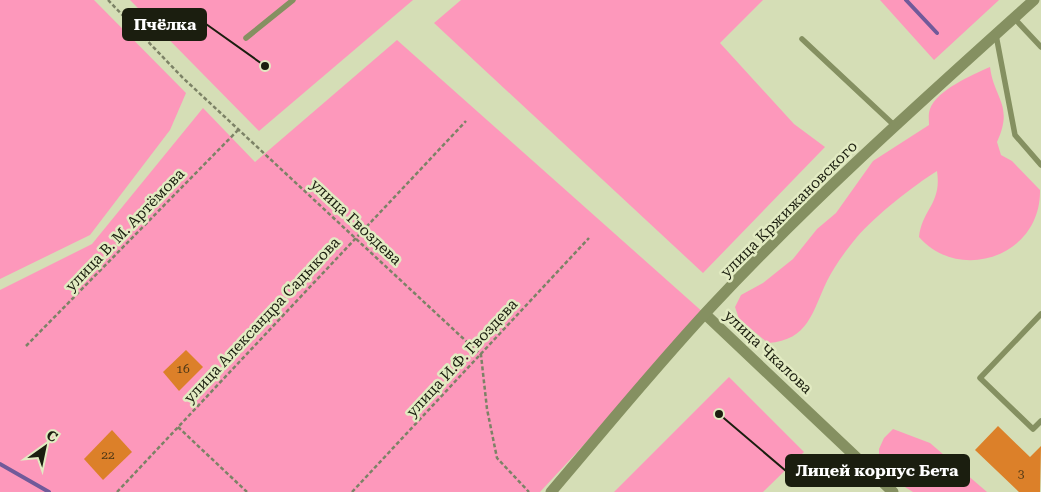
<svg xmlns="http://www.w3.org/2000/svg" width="1041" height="492" font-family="'Roboto Serif',serif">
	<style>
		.green { fill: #fd98bb }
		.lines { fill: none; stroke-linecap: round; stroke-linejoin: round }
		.stream { stroke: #715a9a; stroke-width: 4 }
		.building { fill: #dc8029 }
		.path { stroke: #7c8266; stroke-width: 2.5; stroke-dasharray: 4 2.5; stroke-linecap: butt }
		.lane { stroke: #859061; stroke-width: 5.5 }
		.street { stroke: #859061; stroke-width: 11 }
		.labels { text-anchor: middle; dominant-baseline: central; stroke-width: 5; stroke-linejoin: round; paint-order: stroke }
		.number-label { font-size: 12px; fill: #4b3616 }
		.street-label { font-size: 15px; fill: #1b1e0f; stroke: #e2ebc2 }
		.leader { fill: none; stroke: #1b1e0f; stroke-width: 2 }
		.callout-dot { fill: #1b1e0f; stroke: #e2ebc2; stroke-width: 2 }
		.callout { fill: #1b1e0f; stroke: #1b1e0f; stroke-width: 2 }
		.callout-label { font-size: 16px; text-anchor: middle; font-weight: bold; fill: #fff }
	</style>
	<rect width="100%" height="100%" fill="#d5deb6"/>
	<g class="green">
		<path d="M0 0H94L186 93 170 130 90 235 0 279Z"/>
		<path d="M130 0H413L259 131Z"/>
		<path d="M461 0H763L720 43 794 124 825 147 703 273 434 23Z"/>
		<path d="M880 0H999L934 60Z"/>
		<path d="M397 40 705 314 540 492H0V290L92 244 203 108 255 162Z"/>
		<path d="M990 67C994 99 1014 105 997 142L1001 155 1012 161 1040 190C1041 257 959 283 919 237 922 209 942 204 937 171 913 186 875 216 857 237 846 250 834 267 827 281 812 312 809 340 768 343L739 319 735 307 741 295 763 283 793 259 817 229 836 213 873 161 929 125C929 120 928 114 930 109 937 90 972 75 990 67Z"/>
		<path d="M729 377 804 452 763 492H614Z"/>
		<path d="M893 429 930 443 987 492H913L884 474 879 462V449L884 438Z"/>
	</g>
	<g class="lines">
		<g class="stream">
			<path d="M906 0 937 33"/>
			<path d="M0 464 49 492"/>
		</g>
	</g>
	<g class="building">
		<path d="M186 350 203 367 179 391 163 372Z"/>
		<path d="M998 426 1030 457 1041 446 1040 492H1019L975 450Z"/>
		<path d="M112 430 132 452 103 480 84 459Z"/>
	</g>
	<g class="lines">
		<g class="path">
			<path d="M108 0 183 78 481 355 487 409 497 458 529 492"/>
			<path d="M26 346 239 129"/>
			<path d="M178 427 247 492"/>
			<path d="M117 492 466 121"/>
			<path d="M352 492 589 238"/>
		</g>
		<g class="lane">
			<path d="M1014 18 1041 47"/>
			<path d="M996 35 1015 135 1041 165"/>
			<path d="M246 38 293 0"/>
			<path d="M802 39 895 126"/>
			<path d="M1041 314 980 378 1033 429 1041 421"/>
		</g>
		<g class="street">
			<path d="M705 314 893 492"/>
			<path d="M551 492C604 430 656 366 712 306 813 198 924 99 1034 0"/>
		</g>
	</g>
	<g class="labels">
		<g class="number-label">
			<text x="183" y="369">16</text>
			<text x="108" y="455">22</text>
			<text x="1021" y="474">3</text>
		</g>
		<g class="street-label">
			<text transform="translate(789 209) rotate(-45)">улица Кржижановского</text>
			<text transform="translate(356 222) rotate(43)">улица Гвоздева</text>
			<text transform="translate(125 230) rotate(-46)">улица В. М. Артёмова</text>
			<text transform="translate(262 320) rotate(-47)">улица Александра Садыкова</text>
			<text transform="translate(768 352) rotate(43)">улица Чкалова</text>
			<text transform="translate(462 358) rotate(-47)">улица И.Ф. Гвоздева</text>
		</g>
	</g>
	<path class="leader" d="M265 66L206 24M719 414L786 471"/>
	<g class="callout-dot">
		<circle cx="265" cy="66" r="5"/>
		<circle cx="719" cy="414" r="5"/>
	</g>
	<g class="callout">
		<rect x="123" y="9" width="83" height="31" rx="5"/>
		<rect x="786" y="455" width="183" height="31" rx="5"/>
	</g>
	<g class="callout-label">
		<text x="165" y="30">Пчёлка</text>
		<text x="877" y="476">Лицей корпус Бета</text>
	</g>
	<g transform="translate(45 447) rotate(33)" stroke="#e2ebc2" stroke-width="4" paint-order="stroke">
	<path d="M0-4L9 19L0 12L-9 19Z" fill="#1b1e0f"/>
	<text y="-8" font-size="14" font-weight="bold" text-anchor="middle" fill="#1b1e0f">С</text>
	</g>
</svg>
